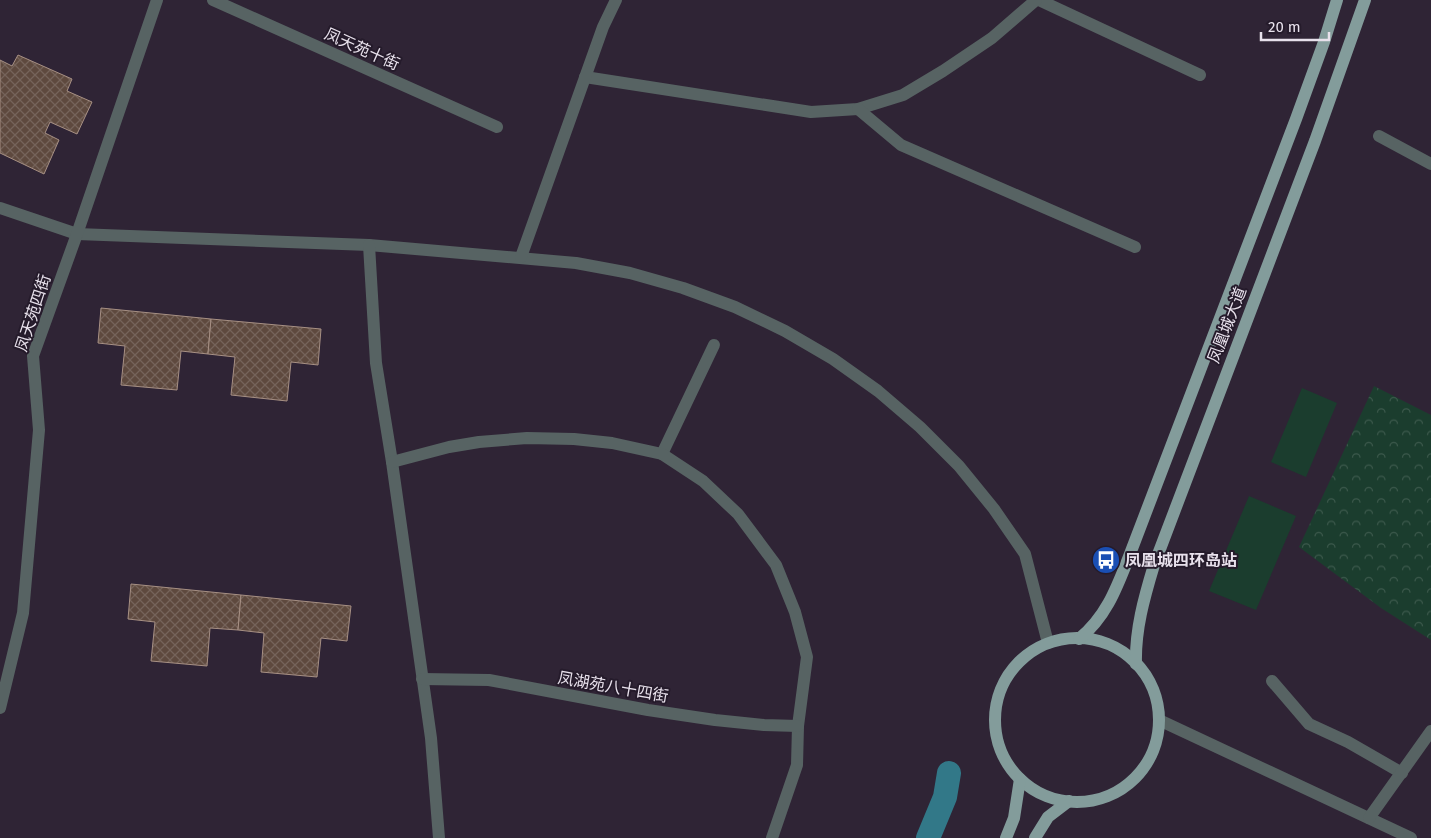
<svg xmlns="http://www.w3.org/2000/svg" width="1431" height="838" font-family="'Fira Sans','Noto Sans SC',sans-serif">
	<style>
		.grass { fill: #1b3d2e }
		.forest { fill: url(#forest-crowns) }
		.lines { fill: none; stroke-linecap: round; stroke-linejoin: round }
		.canal { stroke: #327888; stroke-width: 24 }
		.building { fill: url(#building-cross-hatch); stroke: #a79084 }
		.minor { stroke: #576363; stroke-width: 12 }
		.major { stroke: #839c9b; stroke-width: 12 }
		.labels { text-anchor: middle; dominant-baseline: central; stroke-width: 4; stroke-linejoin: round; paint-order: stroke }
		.street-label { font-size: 16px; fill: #e8e1ec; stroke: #251b2b }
		.poi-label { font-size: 16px; font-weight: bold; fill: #e8e1ec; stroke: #251b2b; text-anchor: start }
	</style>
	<defs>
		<pattern id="forest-crowns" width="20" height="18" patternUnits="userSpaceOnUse" patternTransform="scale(1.25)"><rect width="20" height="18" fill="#1b3d2e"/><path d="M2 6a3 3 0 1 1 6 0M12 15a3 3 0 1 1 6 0" fill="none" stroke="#3c594c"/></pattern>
		<pattern id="building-cross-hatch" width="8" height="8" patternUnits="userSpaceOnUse" patternTransform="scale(1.25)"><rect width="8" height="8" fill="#5e493e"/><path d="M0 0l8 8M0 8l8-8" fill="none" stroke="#75635a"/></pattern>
	</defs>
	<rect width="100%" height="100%" fill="#2f2435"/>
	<g class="grass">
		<path d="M1302 388 1337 403 1306 477 1271 462Z"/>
		<path d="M1249 496 1296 516 1256 610 1209 591Z"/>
	</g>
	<path class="forest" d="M1374 386 1431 415V640L1381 608 1299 547Z"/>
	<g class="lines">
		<path class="canal" d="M928 838 945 797 949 773"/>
	</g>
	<g class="building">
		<path d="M18 55 72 79 67 91 92 102 77 134 50 122 45 133 59 140 44 174 0 153V60L12 66Z"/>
		<path d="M101 308 211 319 208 354 181 351 177 390 121 385 125 346 98 343Z"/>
		<path d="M211 319 321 329 318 365 291 362 287 401 231 395 235 357 208 354Z"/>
		<path d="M131 584 241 595 238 630 210 628 207 666 151 661 155 622 128 619Z"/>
		<path d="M241 595 351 606 347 641 321 638 317 677 261 672 264 633 238 630Z"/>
	</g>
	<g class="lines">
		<g class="minor">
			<path d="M213 0 497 127"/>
			<path d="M1039 0 1200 75"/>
			<path d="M585 77 811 112 858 109 903 95 943 71 992 38 1036 0"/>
			<path d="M858 109 901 145 1135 247"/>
			<path d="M1379 136 1431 164"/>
			<path d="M0 208 77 234 369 245 576 263 630 273 683 288 735 307 785 331 833 359 878 391 920 427 959 466 994 509 1025 554 1048 643"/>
			<path d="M369 245 376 363 392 462 431 738 439 838"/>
			<path d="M521 257 603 27 616 0"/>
			<path d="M662 454 714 345"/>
			<path d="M392 462 449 447 479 442 527 438 574 439 612 443 662 454 703 481 738 514 776 565 795 612 807 657 798 726 797 765 772 838"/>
			<path d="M422 679 489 680 648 710 715 720 764 725 798 726"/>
			<path d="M1272 681 1309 724 1348 742 1402 773"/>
			<path d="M0 708 23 613 39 430 33 356 77 234 157 0"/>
			<path d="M1159 720 1411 838"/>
			<path d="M1369 818 1431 731"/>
		</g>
		<g class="major">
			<circle cx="1077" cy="720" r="82"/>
			<path d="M1079 639C1107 616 1117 587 1130 554L1296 119 1324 42 1337 0"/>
			<path d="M1136 664C1135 630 1144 598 1154 565L1315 141 1365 0"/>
			<path d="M1006 838 1014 818 1020 779"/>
			<path d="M1035 838 1048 817 1069 801"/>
		</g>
	</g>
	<defs>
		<symbol id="bus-disc" viewBox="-11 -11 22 22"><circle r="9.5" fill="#1a4fb4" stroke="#251b2b"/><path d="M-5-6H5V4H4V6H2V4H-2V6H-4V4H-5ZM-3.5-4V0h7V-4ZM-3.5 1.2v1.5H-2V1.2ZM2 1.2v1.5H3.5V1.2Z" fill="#fff"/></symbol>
	</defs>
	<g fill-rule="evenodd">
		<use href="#bus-disc" x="1090" y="544" width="32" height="32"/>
	</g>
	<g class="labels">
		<g class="street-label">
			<text transform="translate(362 49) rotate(24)">凤天苑十街</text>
			<text transform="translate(33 313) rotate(-72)">凤天苑四街</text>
			<text transform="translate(1227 325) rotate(-69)">凤凰城大道</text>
			<text transform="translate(613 687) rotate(10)">凤湖苑八十四街</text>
		</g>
		<g class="poi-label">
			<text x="1125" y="560">凤凰城四环岛站</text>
		</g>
	</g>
	<path d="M1261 32v8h68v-8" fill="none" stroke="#e8e1ec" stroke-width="2.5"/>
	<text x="1268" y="32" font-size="15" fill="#e8e1ec" stroke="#251b2b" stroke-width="4" paint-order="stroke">20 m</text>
</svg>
